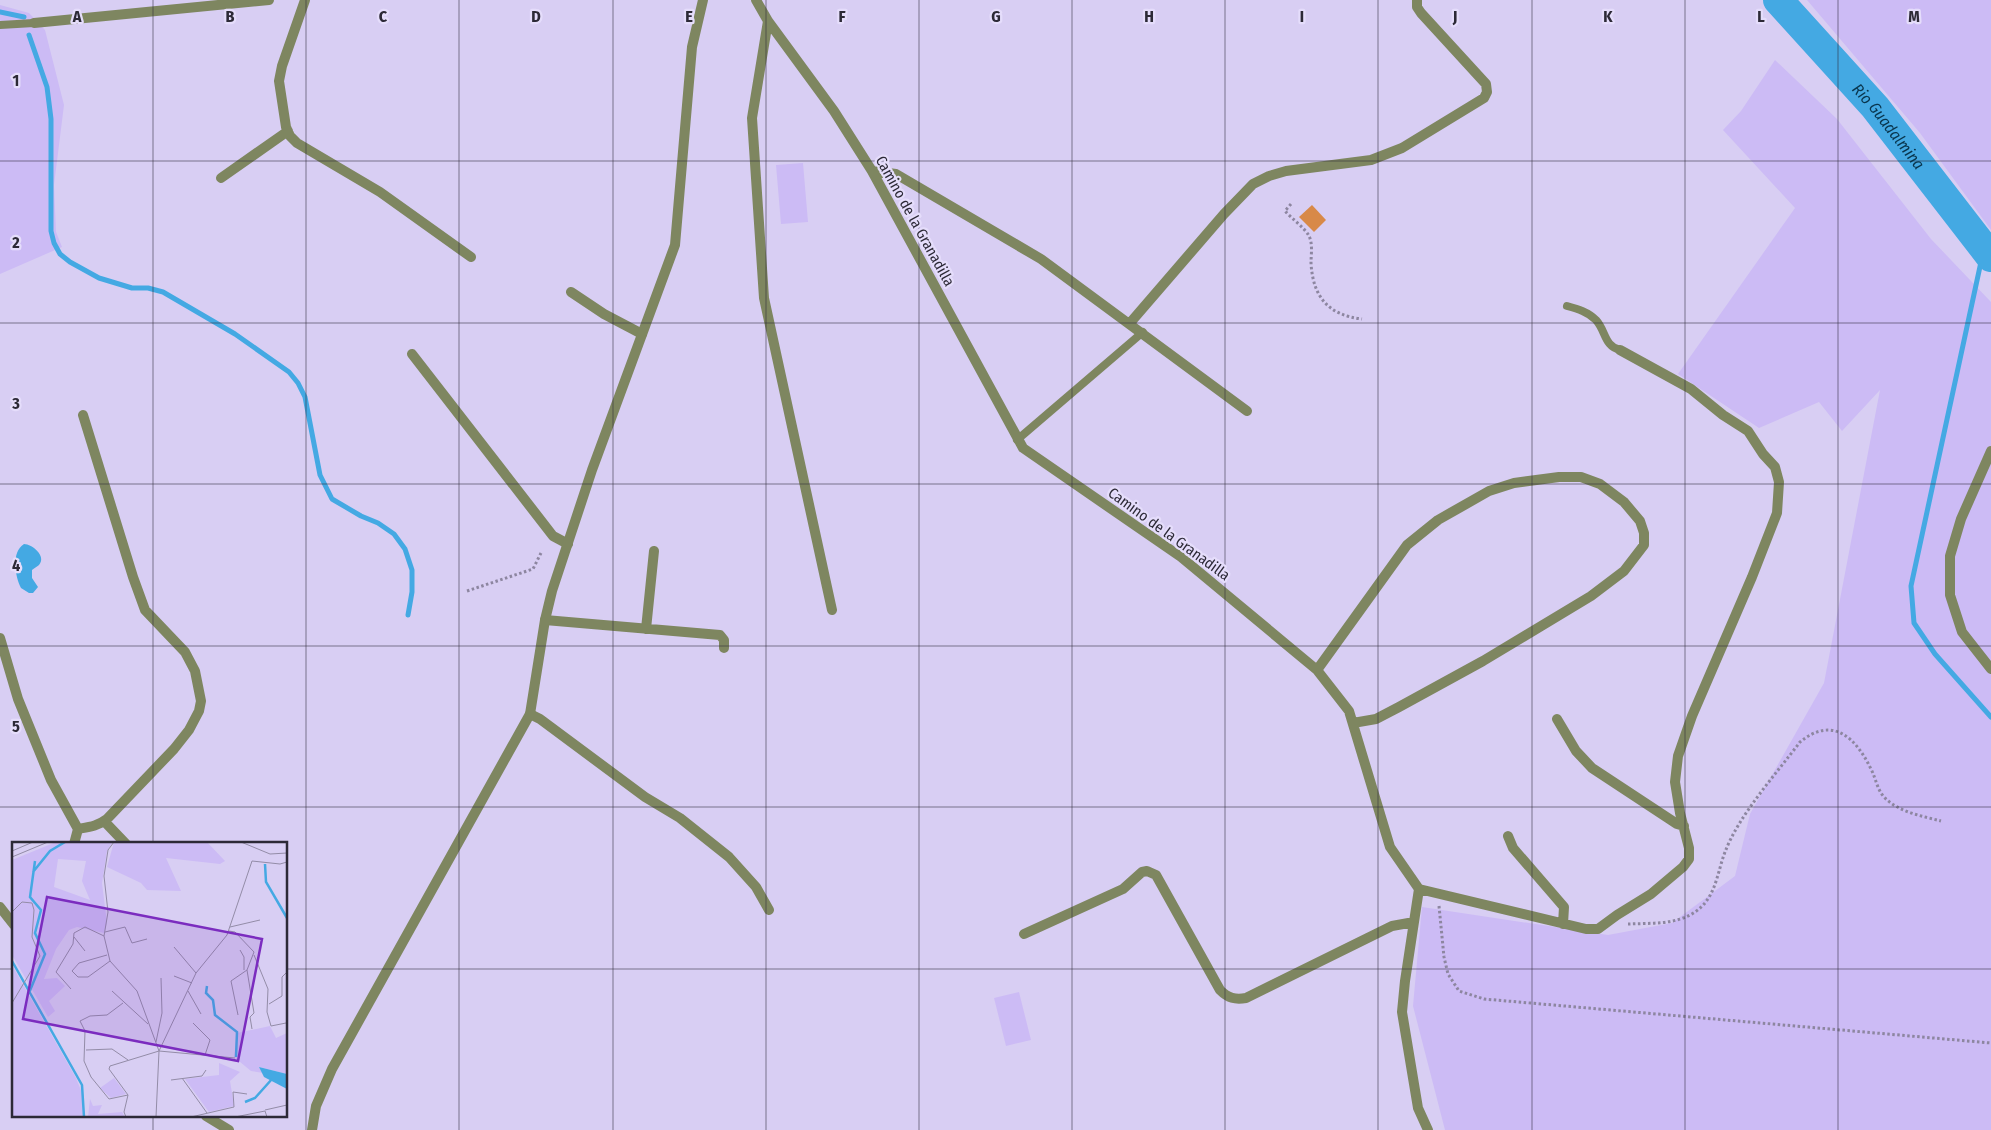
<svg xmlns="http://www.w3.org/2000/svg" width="1991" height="1130" font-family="'Fira Sans Condensed',sans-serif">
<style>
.green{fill:#ccbbf5}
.water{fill:#44a9e3}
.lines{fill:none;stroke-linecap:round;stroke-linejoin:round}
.stream{stroke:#44a9e3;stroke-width:5}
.river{stroke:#44a9e3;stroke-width:30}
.building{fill:#d88948}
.path{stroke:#8d86a0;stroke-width:3;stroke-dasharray:2.5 2.5;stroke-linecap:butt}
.service{stroke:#7e8660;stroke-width:8}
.minor{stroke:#7e8660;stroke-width:10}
.tertiary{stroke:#7e8660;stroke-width:10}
.grid{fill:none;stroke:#2c2936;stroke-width:1;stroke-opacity:0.55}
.labels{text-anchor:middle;stroke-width:4.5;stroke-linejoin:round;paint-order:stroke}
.street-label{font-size:15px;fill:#2c2936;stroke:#e5ddfb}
.water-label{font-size:16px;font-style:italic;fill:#09354d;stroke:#e5ddfb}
.inset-river{fill:none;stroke:#44a9e3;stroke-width:2.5}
.inset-road{fill:none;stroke:#938ca7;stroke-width:1}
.view{fill:#7b2cbf;fill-opacity:0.15;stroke:#7b2cbf;stroke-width:2.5}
.inset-edge{fill:none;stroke:#2c2936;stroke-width:2.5}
.grid-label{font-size:16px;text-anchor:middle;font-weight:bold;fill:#2c2936;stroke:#e5ddfb;stroke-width:4.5;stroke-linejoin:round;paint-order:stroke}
</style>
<rect width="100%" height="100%" fill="#d8cef3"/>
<path class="green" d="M1807,0H1991V230L1920,133Z
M0,5L29,13L45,30L64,105L54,185L56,232L62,247L0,274Z
M1775,60L1837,119L1931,239L1991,302V1130H1445L1413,1006L1422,907L1608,935L1672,923L1735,876L1750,814L1824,683L1880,390L1842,431L1819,402L1759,428L1678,374L1795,208L1723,130L1741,111Z
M803,163L808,222L781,224L776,165Z
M1019,992L1031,1040L1006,1046L994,998Z"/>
<path class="water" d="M24,544C32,544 47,556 39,565C37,567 34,568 32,570V578L38,587L33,593H29L21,588C15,576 11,552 24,544Z"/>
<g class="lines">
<path class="stream" d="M0,12L24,17
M29,35L47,87L51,119V231L54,243L60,254L70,262L99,278L132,288H148L163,292L235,334L289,372L298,383L305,397L320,475L332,499L361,516L378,523L394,534L405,549L412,570V592L408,615
M1984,248L1911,586L1914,623L1935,654L1991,717"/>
<path class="river" id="s1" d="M1778,0L1875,107L1991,257"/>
</g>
<path class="building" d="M1312,205L1326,220L1314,232L1299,217Z"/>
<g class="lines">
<path class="path" d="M1291,204L1285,211C1292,219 1305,228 1309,236C1313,244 1311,255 1311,263C1313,297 1328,315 1362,319
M467,591L533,569L541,553
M1439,906L1444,957L1448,974L1459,991L1484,999L1991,1043
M1628,924C1650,923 1676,925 1695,912C1716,898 1717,873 1725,852C1739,815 1776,774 1800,742C1833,715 1856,738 1871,769C1876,779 1877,789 1884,797C1898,812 1922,816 1941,821"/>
<path class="service" d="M0,25L34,23
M1567,306C1578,309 1588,312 1596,320C1606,331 1604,346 1620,350
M1017,440L1143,332"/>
<path class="minor" d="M305,0L282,66L279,81L286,127L290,136L297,143L380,192L471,257
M756,0L768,21L834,111L872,171L1023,448L1181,557L1317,670L1349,711L1390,847L1419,889L1405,981L1402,1012L1418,1108L1428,1130
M768,21L752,118L764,298L832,610
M34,23L269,0
M872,171L896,174L1041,259L1247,411
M221,178L288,131
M571,292L604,314L642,334
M1130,323L1224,214L1253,184L1269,176L1286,171L1371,160L1402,148L1484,98L1487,92L1486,84L1421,13L1417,7V0
M412,354L553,536L568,544
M1991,451L1961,519L1950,556V595L1962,632L1991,669
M545,620L720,635L724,640V648
M646,629L654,551
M0,638L18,699L51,780L78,829L74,844
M1317,670L1407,545L1438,520L1489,491L1514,483L1559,477H1581L1600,484L1624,502L1640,521L1644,533V545L1624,571L1591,596L1483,661L1399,707L1376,719L1353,723
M530,714L540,719L645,797L680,818L729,857L756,887L769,910
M1557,719L1576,751L1592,768L1677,824L1684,826
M104,821L126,844
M78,829C89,827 98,826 107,819L174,749L189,730L199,711L201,701L195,671L185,652L145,610L133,577L83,415
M1508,836L1513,848L1564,907L1563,924
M1419,889L1586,929H1598L1617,915L1651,894L1683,867L1689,859V848L1680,813L1675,782L1678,756L1692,716L1752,577L1777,513L1779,482L1775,467L1763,454L1748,431L1723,415L1691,389L1620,350
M0,907L14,925
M1024,934L1123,889L1142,872L1147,871L1156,875L1220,990C1228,998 1235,1000 1246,998L1392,926L1414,922
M206,1116L229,1130"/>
<path class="tertiary" d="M312,1130L316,1106L332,1069L530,714L545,620L552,591L592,470L675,245L692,47L703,0"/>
</g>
<path class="grid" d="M153,0V844M306,0V1130M459,0V1130M613,0V1130M766,0V1130M919,0V1130M1072,0V1130M1225,0V1130M1378,0V1130M1532,0V1130M1685,0V1130M1838,0V1130M0,161H1991M0,323H1991M0,484H1991M0,646H1991M0,807H1991M0,969H14M286,969H1991M153,1116V1130"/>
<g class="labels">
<g class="street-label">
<text transform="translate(915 221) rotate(61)" y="5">Camino de la Granadilla</text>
<text transform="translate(1169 534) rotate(36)" y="5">Camino de la Granadilla</text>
</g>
<g class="water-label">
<text dy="6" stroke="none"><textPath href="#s1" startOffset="168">Rio Guadalmina</textPath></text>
</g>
</g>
<g transform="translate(12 842)">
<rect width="275" height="275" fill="#d8cef3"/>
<path d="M44,0H101L95,9L90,41L95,81L92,91L65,85L57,88L44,107L32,137L45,136L53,144L37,159L43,169L36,175L0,113V18ZM46,17L74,19L70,39L78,58L42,45ZM102,0H195L213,19L208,22L154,16L169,49L135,48L129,41L95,25ZM0,123L64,236L70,251L71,275H0ZM258,184L264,196L275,191V232L247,225L251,231L239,229L222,215L225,191ZM207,221L228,230L218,239L222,264L197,270L173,237L207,233ZM102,236L114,252L99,256L88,246ZM78,257L81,264L90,263L86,272L110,270L113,275H76Z" fill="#ccbbf5" fill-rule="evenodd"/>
<path d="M247,225L275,232V247L252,235Z" fill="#44a9e3"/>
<path class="inset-river" d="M253,22L254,40L275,76M21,30L38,9L53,0M0,119L70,243L72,275M195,144L194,151L201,158L203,173L225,190L224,215M17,151L33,112L23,91L29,68L18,55L23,19M233,260L243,256L260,237"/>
<path class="inset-road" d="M102,0L96,8L92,34L96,70L92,94L98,119L125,149L147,209L144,275M229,0L258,12L275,11M0,9L21,0M0,15L36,0M0,70L10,60L20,61L22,68L20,95L28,114L0,161M218,85L248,78M217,89L223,90L242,110L235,128L242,171L238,175L240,187M93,90L113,85L120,101L135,97M62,95L73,109M162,105L184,131M228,108L232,115V128M95,113L67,121L60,129L66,135H76L98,119M242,113L256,147L255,170L259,184L274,181M162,134L180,141M59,147L44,130L61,102L62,91L73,85L92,94M100,149L136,182M176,149L189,172M111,161L95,173L78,174L68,179L73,189L72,219L79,235L97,257L116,253M257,162L270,154V135L275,130M226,173L219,139L235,128M181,181L198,198L193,213M144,200L150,171L149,136M74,208L100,207L116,218M147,209L184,131L215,93L240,19L268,22L275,20M170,236L195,271M159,238L190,234L194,228M253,268L275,263M114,275L112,270L116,253L97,227L98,224L147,209L223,216M179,275L222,265L221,250L235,252M223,275L253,269L255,275"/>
<path class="view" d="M35,55L250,97L226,219L11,177Z"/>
<rect width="275" height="275" class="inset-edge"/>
</g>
<g class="grid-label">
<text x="77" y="22">A</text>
<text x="230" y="22">B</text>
<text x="383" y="22">C</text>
<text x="536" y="22">D</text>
<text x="689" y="22">E</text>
<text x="842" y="22">F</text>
<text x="996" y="22">G</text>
<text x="1149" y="22">H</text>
<text x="1302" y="22">I</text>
<text x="1455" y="22">J</text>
<text x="1608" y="22">K</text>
<text x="1761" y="22">L</text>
<text x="1914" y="22">M</text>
<text x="16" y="86">1</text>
<text x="16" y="248">2</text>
<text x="16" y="409">3</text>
<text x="16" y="571">4</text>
<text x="16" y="732">5</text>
</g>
</svg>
